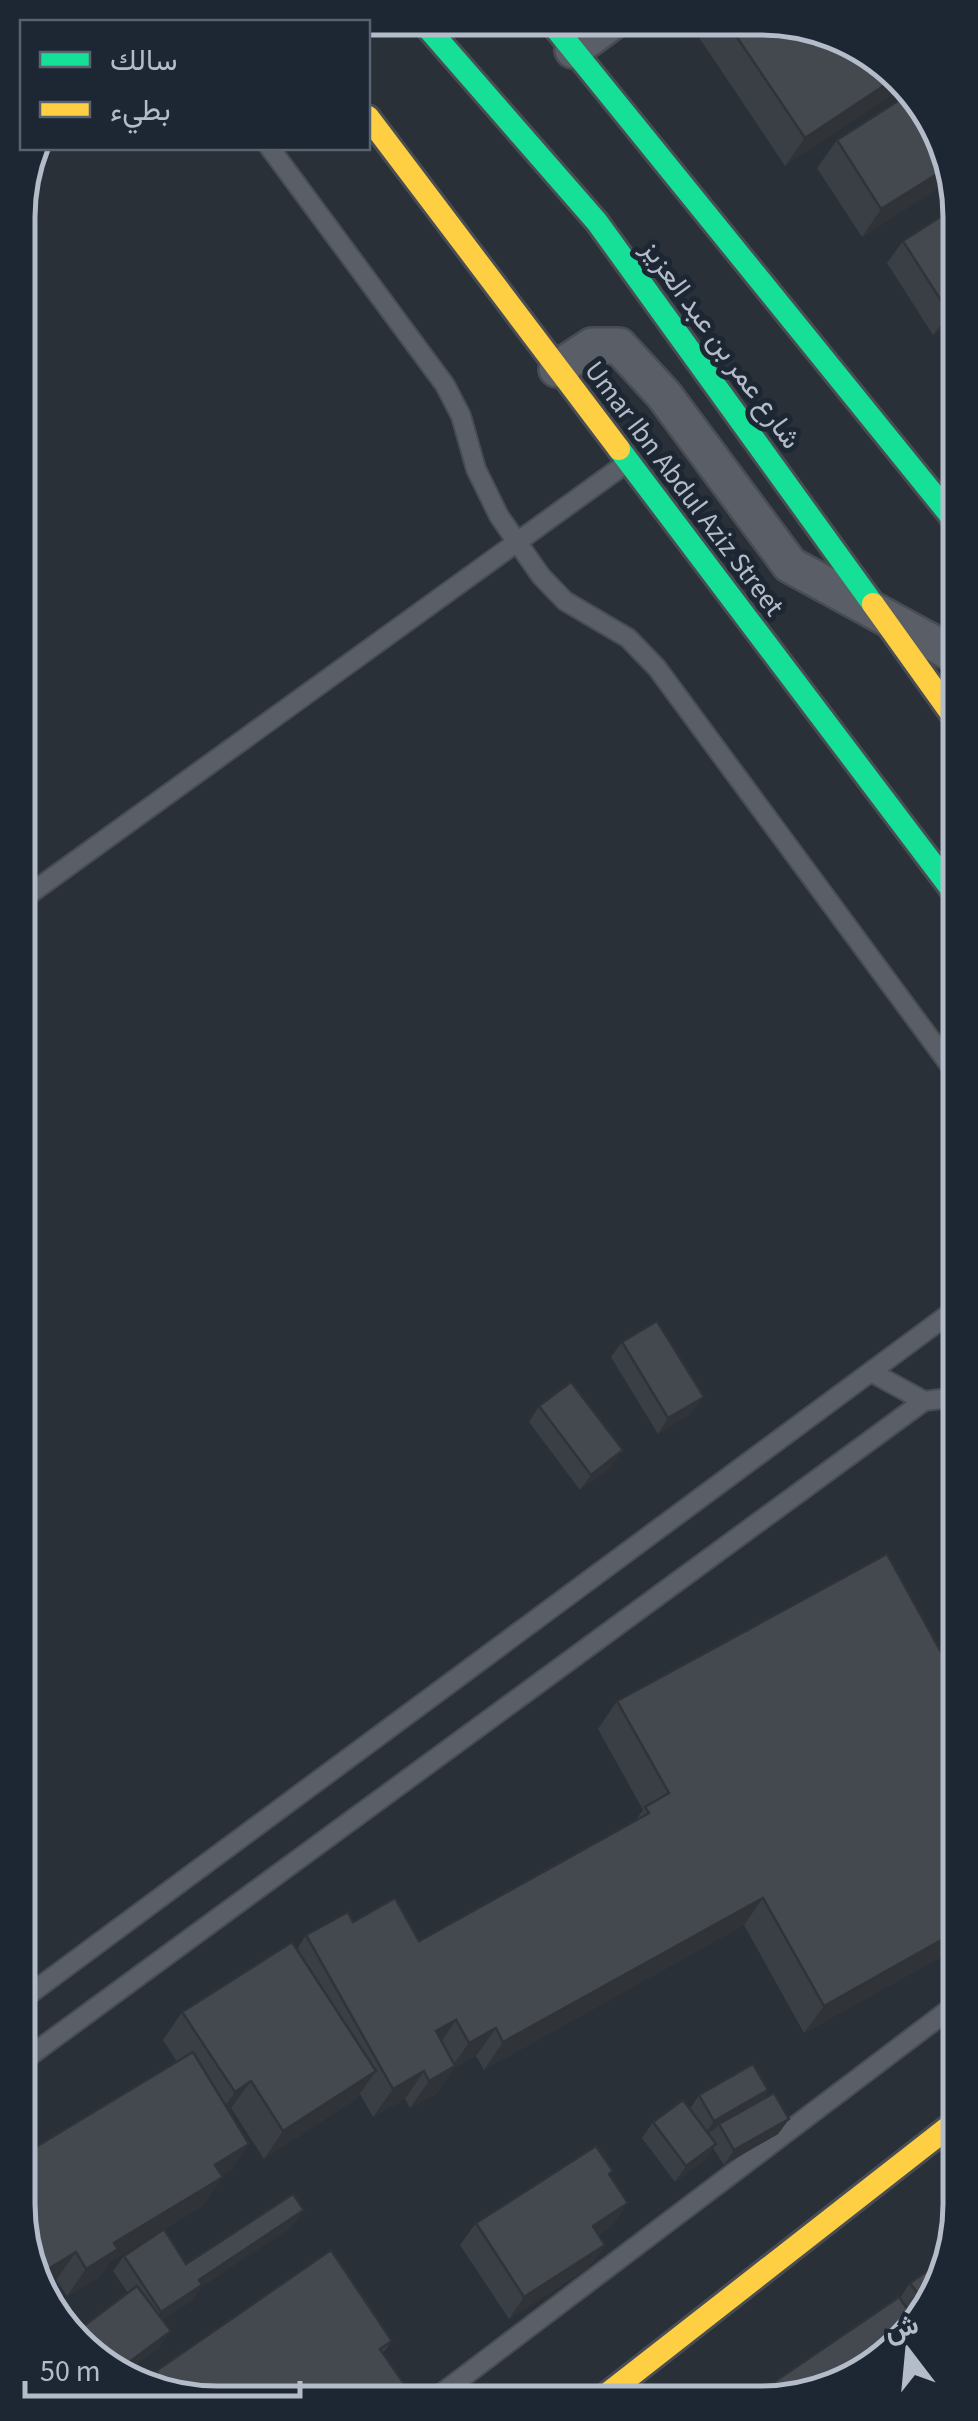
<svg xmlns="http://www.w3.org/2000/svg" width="978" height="2421" font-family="'Source Sans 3',Vazirmatn,sans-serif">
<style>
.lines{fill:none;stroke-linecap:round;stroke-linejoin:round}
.lane-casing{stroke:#484c53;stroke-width:22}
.street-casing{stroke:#484c53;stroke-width:40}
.fast-casing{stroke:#484c53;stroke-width:28}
.slow-casing{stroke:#484c53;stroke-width:28}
.lane{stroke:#5a5e66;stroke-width:18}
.street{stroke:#5a5e66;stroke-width:35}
.fast{stroke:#16e098;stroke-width:22}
.slow{stroke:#ffcf43;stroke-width:22}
.wall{fill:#3a3f45}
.shaded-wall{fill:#303338}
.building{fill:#444950;stroke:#303338;stroke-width:2.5}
.labels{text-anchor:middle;stroke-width:10;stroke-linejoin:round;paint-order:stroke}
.street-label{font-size:28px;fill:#b4bcc9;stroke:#1d2633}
.rim{fill:none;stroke:#b4bcc9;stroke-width:5}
</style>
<rect width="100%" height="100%" fill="#2a3038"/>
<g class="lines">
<defs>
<path id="lane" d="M270,148L445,385L461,416L476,469L499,516L541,576L565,601L628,638L657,668L957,1075
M20,901L628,462
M871,1372L924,1401
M23,1999L957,1308
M24,2060L924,1401L958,1397
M434,2399L959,2002"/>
<path id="street" d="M573,50L614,20
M557,369L592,346H619L664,395L790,565L955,655"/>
<path id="fast" d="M293,18L296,22
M420,19L597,222L873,604
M549,20L955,521
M619,449L956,895"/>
<path id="slow" d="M368,117L619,449
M873,604L956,720
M602,2398L960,2118"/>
</defs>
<use href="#lane" class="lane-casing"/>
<use href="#street" class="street-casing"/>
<use href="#fast" class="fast-casing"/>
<use href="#slow" class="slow-casing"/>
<use href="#lane" class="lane"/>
<use href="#street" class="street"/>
<use href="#fast" class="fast"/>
<use href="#slow" class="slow"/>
</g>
<path class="wall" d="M688,21H801L902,75L785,166Z
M837,140L954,166V178L862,237L817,168Z
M903,241L954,322L933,335L887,263Z
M622,1342L693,1413L658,1434L611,1357Z
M539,1406L612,1466L580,1490L529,1422Z
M958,1683L959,1947L804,2033L744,1925L484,2070L476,2056L454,2068L436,2094L410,2108L405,2099L373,2117L360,2094L356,2099L264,2159L231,2108L228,2111L249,2144L230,2172L222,2176L204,2205L164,2229L186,2264L293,2226L201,2287L192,2301L162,2320L160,2347L131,2368L134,2372L131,2377L85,2354L128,2293L113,2271L124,2256L162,2230L110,2262L99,2277L67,2296L56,2280L44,2287L24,2255L177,2062L163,2040L182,2012L297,1949L306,1935L353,1922L419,1941L635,1821L643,1810L598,1729L617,1701Z
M768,2090L762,2100L789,2119L778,2134L724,2165L713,2148L705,2160L675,2182L642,2138L653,2122L690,2109L699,2095Z
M613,2171L610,2175L613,2225L598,2235L605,2245L589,2267L509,2319L460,2245L476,2223Z
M944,2259L919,2326L900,2298L910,2283Z
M392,2341L383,2353L407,2388L399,2399L178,2400L147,2384L156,2371Z"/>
<path class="shaded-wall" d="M900,75L907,85L785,166L805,138Z
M953,164L954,178L862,237L881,209Z
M954,309V322L933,335L949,313Z
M704,1397L693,1413L658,1434L668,1418Z
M623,1450L612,1466L580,1490L591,1475Z
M763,1898L744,1925L484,2070L503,2042Z
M959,1930V1947L804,2033L824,2006Z
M456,2020L437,2048L436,2031Z
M496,2028L476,2056L454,2068L436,2094L410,2108L429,2081L451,2068L469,2043Z
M376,2071L356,2099L264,2159L283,2131Z
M424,2071L405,2099L373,2117L393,2089Z
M251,2081L231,2108L215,2120L235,2092Z
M768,2090L757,2106L719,2124L715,2129L703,2136L714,2121Z
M789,2119L778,2134L724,2165L734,2150Z
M249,2144L230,2172L195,2193L215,2165Z
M716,2144L705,2160L675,2182L686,2166Z
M223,2177L204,2205L110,2262L99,2277L67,2296L86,2269L114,2243Z
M628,2203L613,2225L577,2248L593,2226Z
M304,2210L293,2226L201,2287L192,2301L150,2328L161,2312L199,2280Z
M605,2245L589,2267L509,2319L524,2297Z
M76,2252L56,2280L44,2287L37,2276Z
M171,2331L160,2347L124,2373L128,2363Z
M407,2388L399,2399H391Z"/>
<path class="building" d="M726,21H801L900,75L805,138Z
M912,92L953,164L881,209L837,140Z
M954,208V309L949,313L903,241Z
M657,1321L704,1397L668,1418L622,1342Z
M571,1382L623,1450L591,1475L539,1406Z
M887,1554L958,1683L959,1930L824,2006L763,1898L503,2042L496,2028L469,2043L456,2020L436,2031L455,2066L429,2081L424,2071L393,2089L306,1935L348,1912L353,1922L395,1898L419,1941L649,1813L645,1807L669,1793L617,1701Z
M292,1942L376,2071L283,2131L251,2081L235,2092L182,2012Z
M193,2052L249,2144L215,2165L223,2177L114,2243L118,2249L86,2269L76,2252L37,2276L24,2255V2154Z
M753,2064L768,2090L714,2121L699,2095Z
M774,2093L789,2119L734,2150L719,2124Z
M683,2100L716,2144L686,2166L653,2122Z
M596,2146L613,2171L609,2174L628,2203L593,2226L605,2245L524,2297L476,2223Z
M293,2194L304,2210L199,2280L202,2285L161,2312L124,2256L164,2229L186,2264Z
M331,2250L392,2341L380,2349L407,2388L391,2399L178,2400L155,2388L164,2382L156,2371Z
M944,2259L927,2306L910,2283Z
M137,2286L171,2331L128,2363L134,2372L130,2376L85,2354L73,2334Z
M899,2297L919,2326L812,2397H752Z"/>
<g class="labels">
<g class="street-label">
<text transform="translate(722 344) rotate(54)" y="10">شارع عمر بن عبد العزيز</text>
<text transform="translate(685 488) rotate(53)" y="10">Umar Ibn Abdul Aziz Street</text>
</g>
</g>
<path d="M0 0H978V2421H0ZM217 35H761A182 182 0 0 1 943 217V2204A182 182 0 0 1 761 2386H217A182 182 0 0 1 35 2204V217A182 182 0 0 1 217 35Z" fill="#1d2633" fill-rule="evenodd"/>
<path class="rim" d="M217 35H761A182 182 0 0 1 943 217V2204A182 182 0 0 1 761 2386H217A182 182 0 0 1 35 2204V217A182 182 0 0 1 217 35Z"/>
<rect x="20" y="20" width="350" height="130" fill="#1d2633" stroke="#59626f" stroke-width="2.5"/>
<rect x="40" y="52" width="50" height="15" fill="#16e098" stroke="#59626f" stroke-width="2.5"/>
<text x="110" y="70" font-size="30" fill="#b4bcc9">سالك</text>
<rect x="40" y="102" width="50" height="15" fill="#ffcf43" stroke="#59626f" stroke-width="2.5"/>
<text x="110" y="120" font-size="30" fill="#b4bcc9">بطيء</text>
<g transform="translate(908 2351) rotate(344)" stroke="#1d2633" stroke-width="8" paint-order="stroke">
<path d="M0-8L18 38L0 25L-18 38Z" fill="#b4bcc9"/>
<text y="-15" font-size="28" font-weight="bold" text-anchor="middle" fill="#b4bcc9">ش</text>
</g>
<path d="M25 2381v15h275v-15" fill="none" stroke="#b4bcc9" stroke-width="5"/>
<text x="40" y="2381" font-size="30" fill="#b4bcc9" stroke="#1d2633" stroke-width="8" paint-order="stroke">50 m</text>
</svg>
